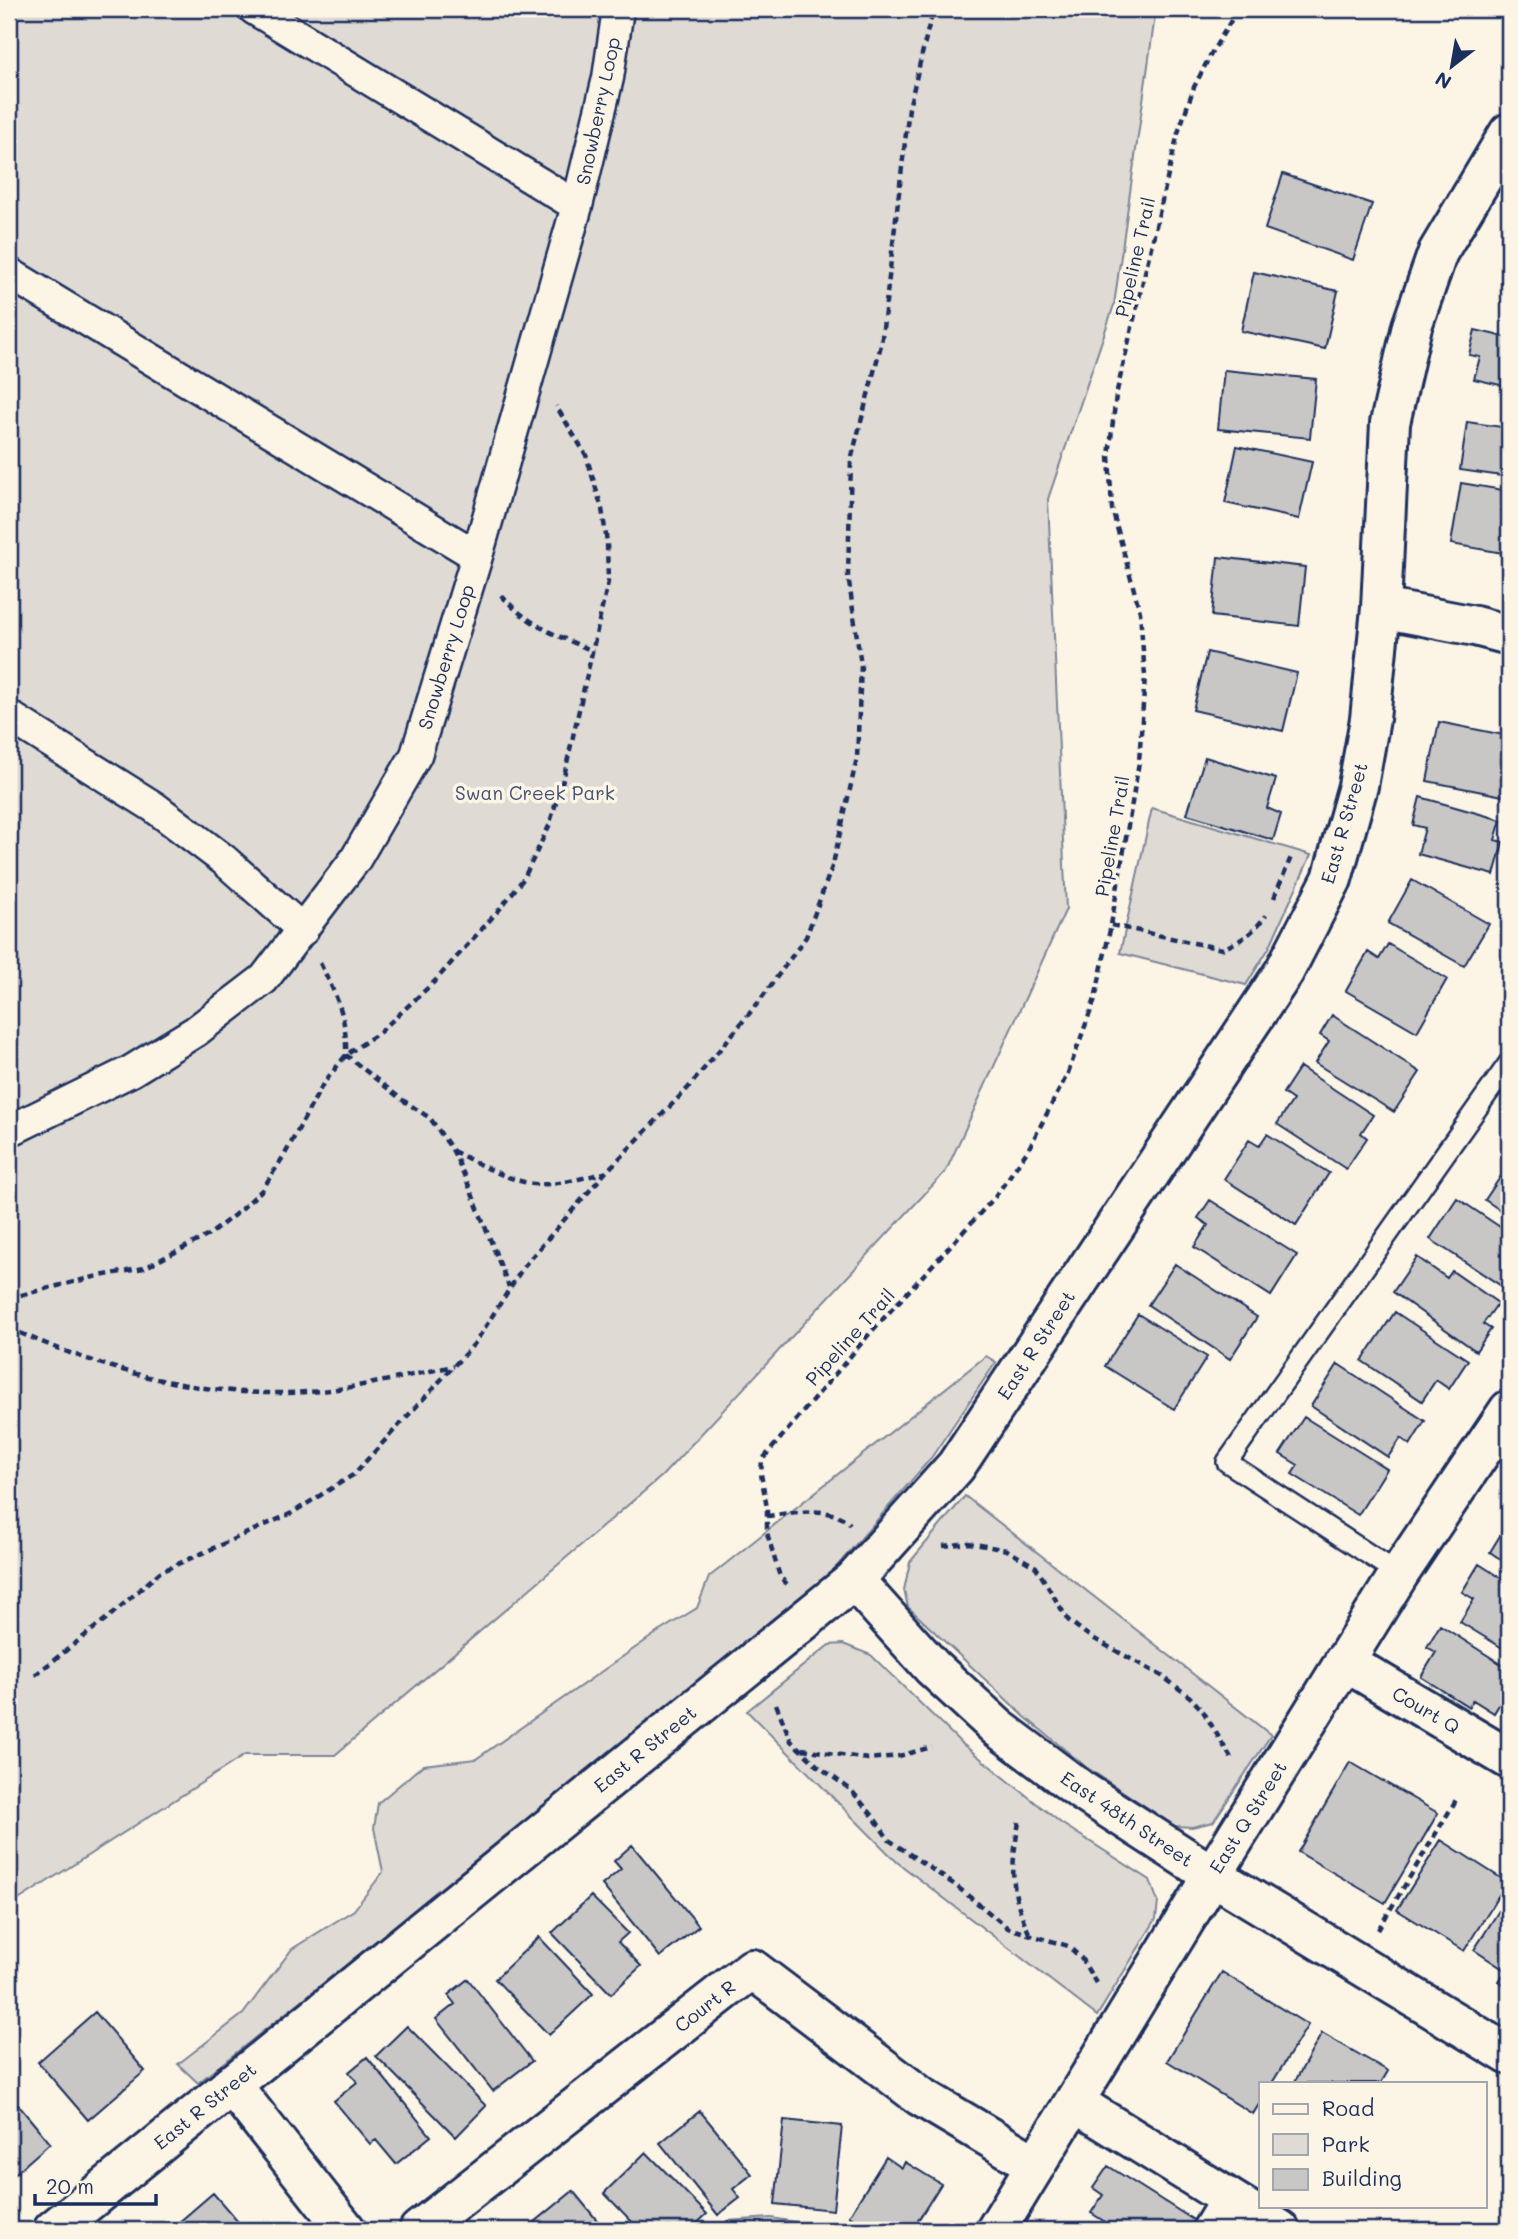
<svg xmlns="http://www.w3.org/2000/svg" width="1518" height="2239" font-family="Mali,sans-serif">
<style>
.green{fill:#dfdbd4;stroke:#7d8599;stroke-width:2}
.building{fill:#c8c7c6;stroke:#1b2f5e;stroke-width:2}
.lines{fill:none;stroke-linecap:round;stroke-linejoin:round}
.service-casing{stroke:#1b2f5e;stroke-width:24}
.pedestrian-casing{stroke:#1b2f5e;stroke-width:35}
.minor-casing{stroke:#1b2f5e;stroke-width:44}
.path{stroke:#1b2f5e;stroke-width:4.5;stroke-dasharray:7 5;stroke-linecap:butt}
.service{stroke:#fcf5e5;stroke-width:19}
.pedestrian{stroke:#fcf5e5;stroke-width:30}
.minor{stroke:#fcf5e5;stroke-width:38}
.labels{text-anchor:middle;stroke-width:7;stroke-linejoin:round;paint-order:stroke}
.street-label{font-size:19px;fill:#1b2f5e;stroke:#fcf5e5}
.park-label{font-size:19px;fill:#425176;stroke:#fcf5e5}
</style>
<rect width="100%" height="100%" fill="#fcf5e5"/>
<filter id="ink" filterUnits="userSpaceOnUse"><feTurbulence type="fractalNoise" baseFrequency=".0143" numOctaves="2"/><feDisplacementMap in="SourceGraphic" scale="14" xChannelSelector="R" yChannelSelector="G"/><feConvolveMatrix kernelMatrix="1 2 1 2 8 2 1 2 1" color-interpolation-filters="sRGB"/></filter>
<g filter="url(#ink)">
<path class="green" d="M9,9H1156L1114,305L1048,499L1066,909L946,1171L662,1476L335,1755H245L9,1906Z
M1152,808L1311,855L1269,948L1246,985L1120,953Z
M986,1356L996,1362L931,1458L831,1573L761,1635L198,2083L178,2064L243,2014L292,1949L354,1910L383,1872L374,1828L378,1803L423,1765L476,1759L658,1632L697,1608L709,1577Z
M965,1496L1271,1735L1213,1822L1192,1827L1175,1826L1086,1767L1025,1717L908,1607L904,1590L910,1562Z
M843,1644L871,1655L960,1742L1061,1823L1150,1880L1158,1902L1156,1919L1097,2016L897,1862L747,1711L829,1645Z
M771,2218L801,2223L813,2230H716L727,2221Z"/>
<path class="building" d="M1283,174L1372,204L1353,260L1265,229Z
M1254,272L1338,291L1325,349L1241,331Z
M1475,330L1509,338V387L1474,379L1480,357L1469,355Z
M1224,370L1316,379L1310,438L1218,429Z
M1467,422L1509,428V477L1460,470Z
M1237,446L1312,462L1299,519L1225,503Z
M1461,483L1509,491V554L1451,544Z
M1218,557L1305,567L1299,626L1212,616Z
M1207,652L1297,673L1283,731L1193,710Z
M1439,722L1509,736V766L1503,796L1427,781Z
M1205,757L1276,779L1267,808L1281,814L1273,840L1187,814Z
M1420,797L1501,820L1495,840L1503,842L1494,875L1418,854L1425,828L1413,825Z
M1412,880L1489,924L1464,966L1388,923Z
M1388,944L1447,979L1417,1032L1346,991L1368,952L1379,959Z
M1332,1015L1420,1072L1394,1112L1315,1063L1329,1041L1320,1035Z
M1300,1067L1373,1115L1361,1133L1367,1138L1346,1169L1277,1124L1293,1100L1283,1093Z
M1267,1134L1329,1173L1296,1225L1224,1179L1249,1140L1259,1146Z
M1509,1164V1216L1485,1200Z
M1457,1198L1509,1233V1284L1506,1289L1430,1239Z
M1210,1200L1297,1255L1271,1296L1194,1247L1208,1225L1198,1218Z
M1417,1257L1447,1278L1452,1271L1498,1303L1483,1324L1491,1329L1476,1351L1393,1292Z
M1175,1264L1257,1317L1230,1359L1148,1305Z
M1395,1312L1468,1360L1449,1389L1436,1380L1422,1401L1362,1361Z
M1138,1314L1207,1357L1174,1409L1105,1366Z
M1338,1364L1425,1421L1410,1445L1401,1438L1388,1457L1311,1406Z
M1304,1417L1387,1469L1358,1515L1292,1474L1298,1465L1280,1454Z
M1509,1521V1565L1490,1552Z
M1479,1564L1509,1583V1652L1460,1622L1474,1599L1462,1592Z
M1440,1625L1509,1669V1688L1494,1713L1473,1700L1469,1707L1421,1677L1436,1652L1427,1647Z
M1350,1762L1438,1813L1385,1903L1298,1852Z
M1441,1840L1507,1882L1464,1951L1397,1910Z
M632,1845L699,1926L660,1957L602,1885L621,1869L614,1861Z
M1509,1895V1988L1499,1981L1506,1971L1474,1950Z
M591,1896L628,1933L618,1942L641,1966L611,1994L552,1933Z
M539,1937L593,1994L549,2035L495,1979Z
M1222,1972L1308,2025L1272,2083H1261V2101L1253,2114L1167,2061Z
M468,1979L532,2061L493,2091L436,2019L455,2004L448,1995Z
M95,2012L145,2071L88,2120L38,2062Z
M407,2026L486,2106L456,2137L376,2056Z
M1322,2033L1388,2071L1381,2083H1294Z
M367,2057L431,2136L396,2164L376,2140L370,2144L334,2101L357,2082L349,2072Z
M9,2094L50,2143L9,2179Z
M700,2111L752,2174L733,2189L740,2198L718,2215L660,2143Z
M784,2120L842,2126L833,2210L775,2204Z
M646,2152L707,2214L690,2230H671L668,2227L664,2230H640L604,2193Z
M886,2157L902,2168L905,2162L941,2184L912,2230H871L849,2216Z
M1108,2166L1195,2221L1189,2230H1118L1091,2213L1103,2195L1093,2188Z
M573,2191L605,2230H541L535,2222Z
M213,2193L245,2230H170Z"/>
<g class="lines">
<defs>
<path id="service" d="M1399,1574L1227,1462L1509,1063"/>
<path id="pedestrian" d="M254,9L577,206
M9,273L477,556
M9,716L154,807L224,860L303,930
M9,1131L131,1071L196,1031L264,979L355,860L416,755L477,556L577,206L608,78L618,9"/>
<path id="minor" d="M1381,608L1475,626L1509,635
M854,1580L932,1667L998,1728L1082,1791L1212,1875L1509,2055
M1344,1661L1509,1759
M231,2084L346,2230
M1074,2102L1280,2230
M53,2230L854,1580L956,1466L1284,972L1332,879L1358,786L1370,719L1381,608L1390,423L1412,326L1438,252L1509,133
M419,2230L752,1969L920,2096L1036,2165
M996,2230L1237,1835L1399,1574L1509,1410
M1212,2230L1230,2200"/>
</defs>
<use href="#service" class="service-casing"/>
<use href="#pedestrian" class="pedestrian-casing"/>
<use href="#minor" class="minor-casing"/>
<path class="path" d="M501,595C529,626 556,635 593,651
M1274,898L1291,857
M1111,925L1222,949C1243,940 1253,933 1266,915
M320,963C337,997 347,1016 346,1055L401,1099L430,1118L453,1151L469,1186L509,1287
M453,1151C477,1163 502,1177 528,1183C552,1188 580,1178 604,1173
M9,1298L94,1277L144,1268L209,1235L238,1212L262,1190L285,1154L323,1084L346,1055L380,1032L434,982L499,910L524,878L549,826L564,776L608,582L607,542L602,509L586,455L556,406
M9,1328C103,1370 203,1399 307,1392C357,1389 405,1376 454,1366
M767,1516C793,1513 829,1504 850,1524
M943,1546L969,1543L1007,1550L1036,1567L1068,1620L1089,1636L1162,1676L1190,1697L1203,1711L1233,1761
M787,1584L780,1577L767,1533V1508L761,1474L762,1460L871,1332L995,1197L1028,1150L1068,1073L1095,999L1111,925L1139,762L1145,676L1140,612L1112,509L1109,456L1116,395L1178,133L1194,87L1211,54L1238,9
M35,1675L111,1615L160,1572L292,1513L353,1475L475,1343L524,1266L605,1173L688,1088L758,1003L806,937L833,864L857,758L861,665L848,575L851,460L881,345L909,108L930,21L936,9
M776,1704L791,1741L818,1766L851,1790L873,1816L889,1840L955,1885L1008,1928L1068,1946L1081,1958L1096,1983
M802,1749L868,1759L899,1756L932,1747
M1019,1822C1011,1869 1009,1888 1029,1933
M1378,1930L1456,1800
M739,2230C757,2225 776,2224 793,2230"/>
<use href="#service" class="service"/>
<use href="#pedestrian" class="pedestrian"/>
<use href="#minor" class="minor"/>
</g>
</g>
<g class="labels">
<g class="street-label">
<text transform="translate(598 111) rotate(-78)" y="7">Snowberry Loop</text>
<text transform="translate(1135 257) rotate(-77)" y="7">Pipeline Trail</text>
<text transform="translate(446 657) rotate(-73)" y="7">Snowberry Loop</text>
<text transform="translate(1344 823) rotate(-74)" y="7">East R Street</text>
<text transform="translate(1112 836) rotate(-80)" y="7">Pipeline Trail</text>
<text transform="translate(850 1337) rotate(-48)" y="7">Pipeline Trail</text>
<text transform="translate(1036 1345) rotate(-57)" y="7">East R Street</text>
<text transform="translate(1426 1710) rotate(30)" y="7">Court Q</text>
<text transform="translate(645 1749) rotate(-39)" y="7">East R Street</text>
<text transform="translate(1248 1817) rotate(-58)" y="7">East Q Street</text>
<text transform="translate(1127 1819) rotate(34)" y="7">East 48th Street</text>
<text transform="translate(705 2006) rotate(-38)" y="7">Court R</text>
<text transform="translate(205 2106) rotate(-39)" y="7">East R Street</text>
</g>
<g class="park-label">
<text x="535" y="800">Swan Creek Park</text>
</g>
</g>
<rect width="1518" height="2239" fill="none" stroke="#fcf5e5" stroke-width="35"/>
<rect x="18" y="18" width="1483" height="2204" fill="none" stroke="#1b2f5e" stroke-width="2.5" filter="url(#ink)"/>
<rect x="1259" y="2082" width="228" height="126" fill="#fcf5e5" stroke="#a2a6af" stroke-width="2"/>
<rect x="1273" y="2104" width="35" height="10" fill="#fcf5e5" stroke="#a2a6af" stroke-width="2"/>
<text x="1322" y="2116" font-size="21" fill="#1b2f5e">Road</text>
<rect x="1273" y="2134" width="35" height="21" fill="#dfdbd4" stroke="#a2a6af" stroke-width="2"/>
<text x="1322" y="2152" font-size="21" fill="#1b2f5e">Park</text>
<rect x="1273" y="2169" width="35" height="21" fill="#c8c7c6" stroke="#a2a6af" stroke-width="2"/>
<text x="1322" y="2186" font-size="21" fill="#1b2f5e">Building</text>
<g transform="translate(1452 66) rotate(211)" stroke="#fcf5e5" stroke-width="5" paint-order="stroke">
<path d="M0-5L12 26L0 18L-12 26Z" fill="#1b2f5e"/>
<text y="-10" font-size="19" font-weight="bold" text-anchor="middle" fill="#1b2f5e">N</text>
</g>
<path d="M35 2194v10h121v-10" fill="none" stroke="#1b2f5e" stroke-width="3.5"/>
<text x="46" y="2194" font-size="21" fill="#1b2f5e" stroke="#fcf5e5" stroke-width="5" paint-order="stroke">20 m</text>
</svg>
